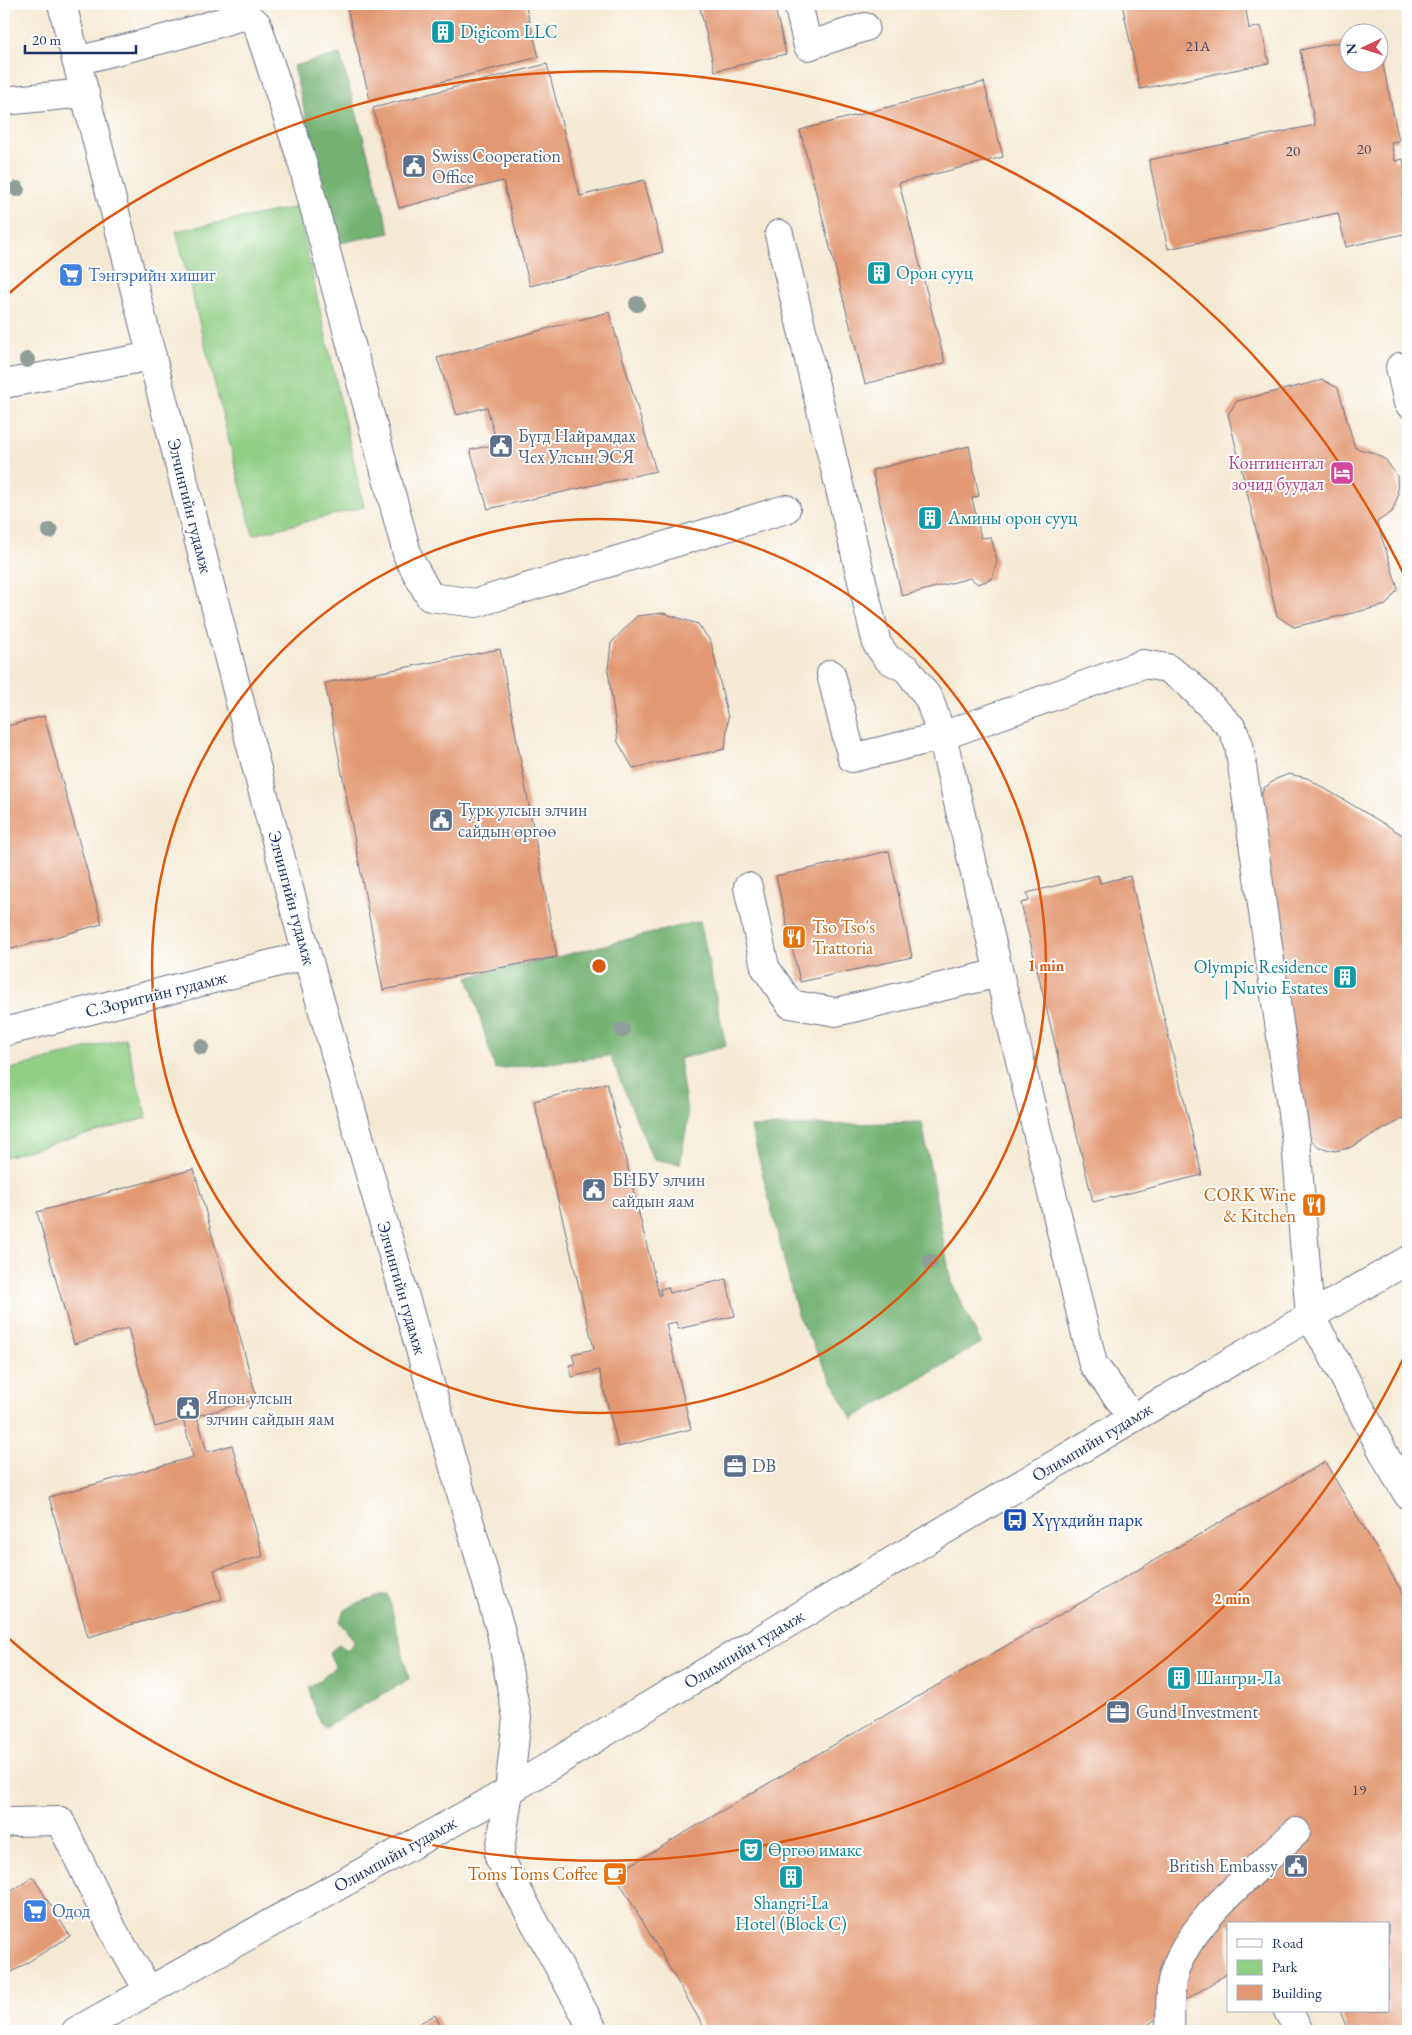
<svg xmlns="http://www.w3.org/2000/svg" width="1412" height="2035" font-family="'EB Garamond',serif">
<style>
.green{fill:#91cf85;stroke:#567f72}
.forest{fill:#74b272;stroke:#487068}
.building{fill:#e29872}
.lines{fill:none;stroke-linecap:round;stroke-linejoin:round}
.minor-casing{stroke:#677087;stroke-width:30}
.major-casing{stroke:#677087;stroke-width:30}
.minor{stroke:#fff;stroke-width:28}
.major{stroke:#fff;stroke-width:28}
.tree{fill:#909d99}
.ring{fill:none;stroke:#de5710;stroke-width:2.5}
.labels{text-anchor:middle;stroke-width:4;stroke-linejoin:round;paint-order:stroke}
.number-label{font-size:15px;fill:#4d4963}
.culture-label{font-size:18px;fill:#0d838f;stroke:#fff;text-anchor:start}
.service-label{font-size:18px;fill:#4e5e75;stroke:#fff;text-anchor:start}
.shop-label{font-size:18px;fill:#366cbe;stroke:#fff;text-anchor:start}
.hotel-label{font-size:18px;fill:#b23c85;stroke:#fff;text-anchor:end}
.street-label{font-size:18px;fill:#1b2f5e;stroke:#fff}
.food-label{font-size:18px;fill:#c56008;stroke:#fff;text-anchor:end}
.transit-label{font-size:18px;fill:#164399;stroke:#fff;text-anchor:start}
.centre{fill:#de5710;stroke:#fff;stroke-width:2.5}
.ring-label{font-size:15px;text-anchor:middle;font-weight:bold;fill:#de5710;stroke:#fff;stroke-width:4;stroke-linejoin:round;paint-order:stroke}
</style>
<rect width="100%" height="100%" fill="#fff"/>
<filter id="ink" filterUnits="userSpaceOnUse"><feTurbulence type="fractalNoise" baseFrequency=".02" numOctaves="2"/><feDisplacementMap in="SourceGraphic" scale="10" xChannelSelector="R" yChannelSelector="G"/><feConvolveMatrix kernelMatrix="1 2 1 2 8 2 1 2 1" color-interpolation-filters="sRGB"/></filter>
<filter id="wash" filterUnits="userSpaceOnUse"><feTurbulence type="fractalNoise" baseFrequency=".0096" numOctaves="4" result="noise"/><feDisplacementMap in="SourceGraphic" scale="20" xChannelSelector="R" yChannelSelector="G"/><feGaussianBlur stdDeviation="1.12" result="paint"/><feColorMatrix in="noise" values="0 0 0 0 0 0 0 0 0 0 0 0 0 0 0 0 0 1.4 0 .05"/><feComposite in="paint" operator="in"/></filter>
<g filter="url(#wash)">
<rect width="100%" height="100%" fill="#f4e9d3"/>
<path class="green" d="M297,207L364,507L253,535L176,231Z
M125,1038L147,1118L4,1157V1071Z"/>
<path class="forest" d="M340,54L390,233L339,243L293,66Z
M700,921L726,1046L679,1059L688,1118L680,1164L653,1159L610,1056L495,1069L468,977L557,957Z
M922,1122L951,1282L981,1343L852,1419L798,1316L751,1127Z
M388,1594L409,1679L324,1728L314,1708L309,1688L324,1677L335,1666L329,1653L339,1644L347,1651L355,1641L340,1623L343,1611L356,1604Z"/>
<g id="blocks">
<path class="building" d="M346,4H429L431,8L449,4H525L539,57L370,100Z
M699,4H774L786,54L715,71Z
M1122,4H1257V8L1246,10L1249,29L1261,26L1269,63L1140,89Z
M1350,40V62H1380V50L1399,141L1391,142L1395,161L1403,159L1408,184V193L1403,194L1408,220V233L1346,247L1338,213L1168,249L1149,160L1315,125L1300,50Z
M547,64L580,196L644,180L663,252L530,286L503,181L399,208L373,108Z
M984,82L1003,157L899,183L945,363L865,384L800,130Z
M609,312L656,471L488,509L470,450L497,444L487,407L457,415L437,358Z
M1323,380L1338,388L1355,448L1374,453L1386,460L1397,476L1398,496L1392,512L1377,522L1398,589L1386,605L1294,627L1277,616L1228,414L1237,401Z
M969,446L979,496L972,498L981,538L991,537L997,561L992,579L978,584L970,578L902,596L872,470Z
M663,613L698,624L711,642L728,718L725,749L633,768L618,742L608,670L611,643L637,616Z
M500,649L557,957L383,990L325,683Z
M44,716L102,924L8,950L4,936V727Z
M1289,774L1307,778L1408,838V1116L1349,1148L1335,1151L1319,1147L1307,1136L1257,807L1264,788L1276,779Z
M889,851L912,957L800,982L776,876Z
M1098,875L1100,883L1130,876L1202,1175L1093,1202L1021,903L1029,901L1027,893Z
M607,1083L659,1295H661L660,1289L668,1287L670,1293L726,1279L735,1316L678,1329L676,1322L666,1324L691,1429L618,1447L599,1370L572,1377L569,1365L575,1364L572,1354L594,1349L534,1101Z
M194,1169L257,1399L197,1416L207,1452L232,1445L263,1556L214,1570L222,1599L88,1637L49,1497L193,1457L183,1419L155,1427L128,1328L74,1344L37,1212Z
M1325,1462L1408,1602V2031H1348L1340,2011H1388V1924H1307L1306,1922L1304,1924H1228V1973L1138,2031H706L615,1874L818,1754Z
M33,1877L70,1936L4,1977V1896Z
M435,2015L443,2031H405Z"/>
</g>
</g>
<g filter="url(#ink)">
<use href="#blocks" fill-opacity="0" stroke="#677087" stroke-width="1"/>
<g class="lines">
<defs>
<path id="minor" d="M62,4L260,781L307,955L501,1632L517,1718L509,1791L499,1857L594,2031
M798,4L808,46L865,27
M76,61L171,37L245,15L257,24L301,158L408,557L430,597L476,603L786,509
M4,101L85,93
M779,234L877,644L888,659L907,669L929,699L942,736L852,758L831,674
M1400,367L1408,403
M4,384L152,356
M748,887L765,967L790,1004L836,1012L999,973
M4,1032L307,955
M1133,1418L1093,1364L942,736L1143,664L1167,668L1188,683L1232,728L1239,745L1296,1141L1310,1317L1331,1352L1391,1467L1408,1495
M4,1824L9,1822L60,1821L114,1932L149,1991
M1288,2011L1299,2031
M1170,2031C1171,2015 1169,1997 1172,1981C1183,1926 1256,1870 1296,1832"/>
<path id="major" d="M76,2031L509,1791L630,1717L1133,1418L1408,1260"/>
</defs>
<use href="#minor" class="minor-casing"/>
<use href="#major" class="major-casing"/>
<use href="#minor" class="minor"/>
<use href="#major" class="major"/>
</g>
<g class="tree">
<circle cx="17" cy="189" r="8"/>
<circle cx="637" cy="304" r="8"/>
<circle cx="27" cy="360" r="8"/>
<circle cx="50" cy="531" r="8"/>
<circle cx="622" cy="1030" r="8"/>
<circle cx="201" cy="1047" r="8"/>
<circle cx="930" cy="1262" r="8"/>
</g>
</g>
<g class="ring">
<circle cx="599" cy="966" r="447"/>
<path d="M1407 1351A895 895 0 0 1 6 1636M6 296A895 895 0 0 1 1407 581"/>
</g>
<defs>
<symbol id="building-square" viewBox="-11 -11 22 22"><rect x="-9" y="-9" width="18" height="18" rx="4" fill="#0f9aa8" stroke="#fff"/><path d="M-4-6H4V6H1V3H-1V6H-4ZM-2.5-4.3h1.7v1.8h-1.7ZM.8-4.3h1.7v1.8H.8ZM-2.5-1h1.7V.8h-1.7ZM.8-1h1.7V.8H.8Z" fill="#fff"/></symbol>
<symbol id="civic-square" viewBox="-11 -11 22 22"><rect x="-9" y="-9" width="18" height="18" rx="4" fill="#5c6f8a" stroke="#fff"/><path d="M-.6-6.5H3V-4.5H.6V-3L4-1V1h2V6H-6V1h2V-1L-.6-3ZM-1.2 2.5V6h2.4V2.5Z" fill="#fff"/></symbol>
<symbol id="supermarket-square" viewBox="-11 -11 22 22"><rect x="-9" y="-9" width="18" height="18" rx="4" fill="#3f7fe0" stroke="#fff"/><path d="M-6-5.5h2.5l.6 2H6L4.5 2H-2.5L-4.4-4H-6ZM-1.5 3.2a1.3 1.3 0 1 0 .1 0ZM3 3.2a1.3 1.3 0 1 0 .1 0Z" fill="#fff"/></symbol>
<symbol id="hotel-square" viewBox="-11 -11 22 22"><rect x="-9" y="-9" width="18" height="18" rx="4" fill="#d1479c" stroke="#fff"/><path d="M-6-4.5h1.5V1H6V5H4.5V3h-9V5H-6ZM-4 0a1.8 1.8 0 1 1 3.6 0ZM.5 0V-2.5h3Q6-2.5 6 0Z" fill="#fff"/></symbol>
<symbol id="restaurant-square" viewBox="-11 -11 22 22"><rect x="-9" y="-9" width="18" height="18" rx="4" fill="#e8710a" stroke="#fff"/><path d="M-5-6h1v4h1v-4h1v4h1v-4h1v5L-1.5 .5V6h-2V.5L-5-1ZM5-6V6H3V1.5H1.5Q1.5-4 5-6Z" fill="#fff"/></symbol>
<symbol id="office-square" viewBox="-11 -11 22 22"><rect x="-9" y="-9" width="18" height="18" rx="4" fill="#5c6f8a" stroke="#fff"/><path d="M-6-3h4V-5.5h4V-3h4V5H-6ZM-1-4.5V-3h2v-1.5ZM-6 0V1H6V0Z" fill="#fff"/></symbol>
<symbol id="bus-square" viewBox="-11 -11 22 22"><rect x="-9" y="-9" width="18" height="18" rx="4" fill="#1a4fb4" stroke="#fff"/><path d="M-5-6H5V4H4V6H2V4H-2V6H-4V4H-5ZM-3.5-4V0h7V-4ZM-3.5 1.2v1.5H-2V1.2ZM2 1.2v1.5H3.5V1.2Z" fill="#fff"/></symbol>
<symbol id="theatre-square" viewBox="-11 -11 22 22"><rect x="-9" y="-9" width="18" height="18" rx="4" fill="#0f9aa8" stroke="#fff"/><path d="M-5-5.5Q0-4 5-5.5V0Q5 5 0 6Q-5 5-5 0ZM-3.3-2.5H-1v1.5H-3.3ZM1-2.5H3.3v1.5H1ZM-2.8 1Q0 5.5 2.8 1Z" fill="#fff"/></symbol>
<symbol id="cafe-square" viewBox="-11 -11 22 22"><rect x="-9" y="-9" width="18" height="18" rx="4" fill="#e8710a" stroke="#fff"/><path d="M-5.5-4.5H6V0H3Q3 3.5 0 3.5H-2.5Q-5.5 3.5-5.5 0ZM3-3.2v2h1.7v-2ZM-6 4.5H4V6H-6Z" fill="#fff"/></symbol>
</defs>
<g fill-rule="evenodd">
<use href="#building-square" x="429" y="18" width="28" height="28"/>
<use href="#civic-square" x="400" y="152" width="28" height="28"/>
<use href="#building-square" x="865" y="259" width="28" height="28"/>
<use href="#supermarket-square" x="57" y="261" width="28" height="28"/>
<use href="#civic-square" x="487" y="432" width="28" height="28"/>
<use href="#hotel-square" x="1328" y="459" width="28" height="28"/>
<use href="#building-square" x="916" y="504" width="28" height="28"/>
<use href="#civic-square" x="427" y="806" width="28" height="28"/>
<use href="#restaurant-square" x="780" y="923" width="28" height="28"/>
<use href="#building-square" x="1331" y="963" width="28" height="28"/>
<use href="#civic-square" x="580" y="1176" width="28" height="28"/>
<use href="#restaurant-square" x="1300" y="1191" width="28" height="28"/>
<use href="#civic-square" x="174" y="1394" width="28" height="28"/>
<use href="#office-square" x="721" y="1452" width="28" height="28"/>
<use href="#bus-square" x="1001" y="1506" width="28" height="28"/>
<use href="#building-square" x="1165" y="1664" width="28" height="28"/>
<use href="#office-square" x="1104" y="1698" width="28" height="28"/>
<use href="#theatre-square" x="737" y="1836" width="28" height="28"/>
<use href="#civic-square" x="1282" y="1852" width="28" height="28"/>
<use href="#cafe-square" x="601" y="1860" width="28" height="28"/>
<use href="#building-square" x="777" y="1863" width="28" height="28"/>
<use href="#supermarket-square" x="21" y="1897" width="28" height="28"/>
</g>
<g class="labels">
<g class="number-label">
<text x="1198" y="51">21A</text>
<text x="1364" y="154">20</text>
<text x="1293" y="156">20</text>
<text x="1359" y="1795">19</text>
</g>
<g class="culture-label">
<text x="460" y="38">Digicom LLC</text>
<text x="896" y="279">Орон сууц</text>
<text x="948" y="524">Амины орон сууц</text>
<text x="1328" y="973" text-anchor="end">Olympic Residence<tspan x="1328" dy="21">| Nuvio Estates</tspan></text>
<text x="1196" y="1684">Шангри-Лa</text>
<text x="768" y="1856">Өргөө имакс</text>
<text x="791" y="1909" text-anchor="middle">Shangri-La<tspan x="791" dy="21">Hotel (Block C)</tspan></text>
</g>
<g class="service-label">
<text x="432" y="162">Swiss Cooperation<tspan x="432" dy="21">Office</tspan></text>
<text x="518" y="442">Бүгд Найрамдах<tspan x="518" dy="21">Чех Улсын ЭСЯ</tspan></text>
<text x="458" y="816">Турк улсын элчин<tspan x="458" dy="21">сайдын өргөө</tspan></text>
<text x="612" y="1186">БНБУ элчин<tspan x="612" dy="21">сайдын яам</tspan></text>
<text x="206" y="1404">Япон улсын<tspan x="206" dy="21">элчин сайдын яам</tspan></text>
<text x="752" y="1472">DB</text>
<text x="1136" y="1718">Gund Investment</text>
<text x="1278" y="1872" text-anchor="end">British Embassy</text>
</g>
<g class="shop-label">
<text x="88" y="281">Тэнгэрийн хишиг</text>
<text x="52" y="1917">Одод</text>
</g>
<g class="hotel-label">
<text x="1324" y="469">Континентал<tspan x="1324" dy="21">зочид буудал</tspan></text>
</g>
<g class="street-label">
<text transform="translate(190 506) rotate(76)" y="6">Элчингийн гудамж</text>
<text transform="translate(292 898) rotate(75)" y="6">Элчингийн гудамж</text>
<text transform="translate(156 994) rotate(-14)" y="6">С.Зоригийн гудамж</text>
<text transform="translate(402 1288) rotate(74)" y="6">Элчингийн гудамж</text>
<text transform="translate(1092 1442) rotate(-31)" y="6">Олимпийн гудамж</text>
<text transform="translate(744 1649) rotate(-31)" y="6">Олимпийн гудамж</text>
<text transform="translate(395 1854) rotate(-29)" y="6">Олимпийн гудамж</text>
</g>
<g class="food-label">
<text x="812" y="933" text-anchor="start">Tso Tso's<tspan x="812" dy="21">Trattoria</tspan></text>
<text x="1296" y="1201">CORK Wine<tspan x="1296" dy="21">&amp; Kitchen</tspan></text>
<text x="598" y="1880">Toms Toms Coffee</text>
</g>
<g class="transit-label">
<text x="1032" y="1526">Хүүхдийн парк</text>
</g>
</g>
<circle cx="599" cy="966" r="8" class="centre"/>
<g class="ring-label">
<text x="1046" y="971">1 min</text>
<text x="1232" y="1604">2 min</text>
</g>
<rect width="1412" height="2035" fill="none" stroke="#fff" stroke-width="20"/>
<rect x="1227" y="1922" width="162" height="90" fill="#ffffff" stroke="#a4acbf"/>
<rect x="1237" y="1939" width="25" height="8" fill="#ffffff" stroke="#a4acbf"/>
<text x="1272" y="1948" font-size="15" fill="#1b2f5e">Road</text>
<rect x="1237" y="1960" width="25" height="15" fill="#91cf85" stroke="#a4acbf"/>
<text x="1272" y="1972" font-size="15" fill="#1b2f5e">Park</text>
<rect x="1237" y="1985" width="25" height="15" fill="#e29872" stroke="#a4acbf"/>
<text x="1272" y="1998" font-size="15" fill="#1b2f5e">Building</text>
<g transform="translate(1364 48) rotate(266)"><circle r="24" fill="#ffffff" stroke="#a4acbf"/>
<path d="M0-4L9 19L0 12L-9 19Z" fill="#d1495b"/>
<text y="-8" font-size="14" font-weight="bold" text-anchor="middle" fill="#1b2f5e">N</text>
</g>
<path d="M25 45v8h111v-8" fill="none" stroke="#1b2f5e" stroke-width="2.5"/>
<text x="32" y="45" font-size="15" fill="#1b2f5e" stroke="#ffffff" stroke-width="4" paint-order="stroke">20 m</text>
</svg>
